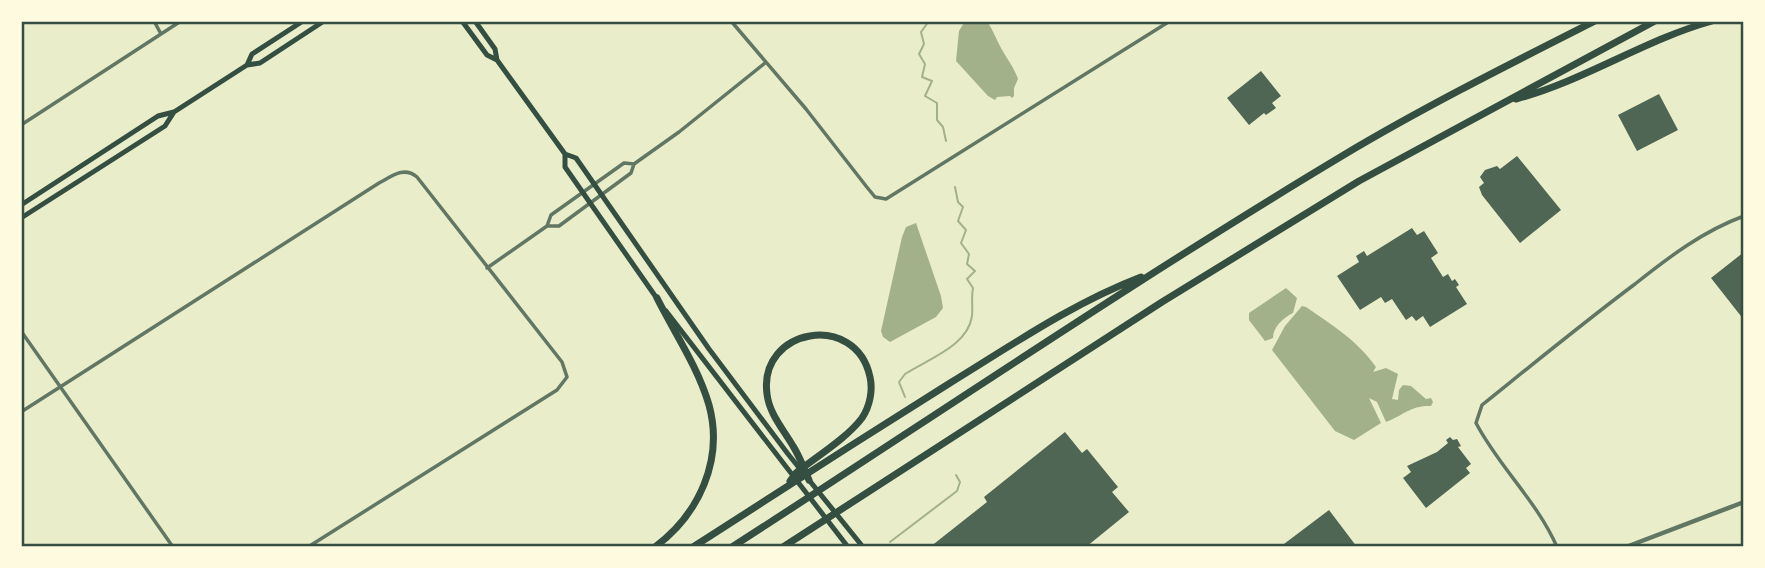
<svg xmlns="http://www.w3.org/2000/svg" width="1765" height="568" font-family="'Roboto Serif',serif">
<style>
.water{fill:#a3b18a}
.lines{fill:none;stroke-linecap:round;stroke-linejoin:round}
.stream{stroke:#a3b18a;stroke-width:2}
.building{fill:#4f6655}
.minor{stroke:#617663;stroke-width:3.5}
.tertiary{stroke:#617663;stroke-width:4.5}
.secondary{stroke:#344e41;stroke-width:5}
.motorway{stroke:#344e41;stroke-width:7}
.neatline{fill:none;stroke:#344e41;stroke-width:2.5}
</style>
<rect width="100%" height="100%" fill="#e9edc9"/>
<path class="water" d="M965,21H987C993,30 996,39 1001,48C1007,59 1014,67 1018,79L1014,88V96L1012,98L1010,96L997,97L995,100L988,96L956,61L959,31Z
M916,223L941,296L943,308L936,317L890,342L883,337L881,331L902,237L906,227Z
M1286,288L1297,298L1293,313C1283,318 1273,327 1273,338L1265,341L1249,320V313Z
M1302,306L1306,307C1332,325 1358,341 1376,367L1373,372L1386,368L1398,374L1392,399L1398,400L1399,390L1403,385L1411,386L1426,399L1431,398L1433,402L1431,406C1411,405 1404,415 1386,422L1377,402L1369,398L1381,423L1354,440L1335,431L1272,350L1285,326Z"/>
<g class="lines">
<path class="stream" d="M929,21L921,32L924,44L919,54L925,64L922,77L932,81L925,96L937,103V120L943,127L946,141
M905,397L899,382L905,374C928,359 968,346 972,316C973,307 971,298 973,288L967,279L975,271L967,264L969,254L961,243L966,230L958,221L963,207L958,202L955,187
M890,542L957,491L960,482L956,475"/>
</g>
<path class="building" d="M1261,71L1281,96L1272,103L1276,108L1266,115L1264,113L1249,125L1227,98Z
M1659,94L1678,130L1637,151L1618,115Z
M1517,156L1561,210L1520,243L1482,195L1479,187L1484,183L1480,177L1485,170L1497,166L1500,169Z
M1412,228L1417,235L1424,231L1438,253L1431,258L1443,277L1448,274L1452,281L1455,279L1459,285L1456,287L1467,304L1430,327L1423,316L1416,321L1412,316L1406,320L1392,299L1385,303L1381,297L1360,310L1337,276L1359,262L1356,256L1364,251L1367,256Z
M1744,252V320L1711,278Z
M1065,432L1082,453L1087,449L1118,487L1112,492L1129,512L1086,547H930L987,502L984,497Z
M1450,437L1453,440L1457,439L1461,446L1458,447L1471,464L1466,468L1470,473L1426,508L1403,478L1411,472L1407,466L1437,452L1448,443L1446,440Z
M1329,510L1357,547H1280Z"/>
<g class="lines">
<path class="minor" d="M154,21L161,34
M731,21L806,109L866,186L875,197L886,199L1170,21
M21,125L181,21
M547,226H559L631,173L634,164
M487,268L547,226L551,215L624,163L634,164L679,132L765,63
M21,331L173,547
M21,412L379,183C392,176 404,166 417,177L562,362L567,377L557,390L308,547
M1557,547C1537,501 1499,467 1476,423L1482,405C1533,364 1583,323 1635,284C1669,257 1703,231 1744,216"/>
<path class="tertiary" d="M1626,547L1744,502"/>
<path class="secondary" d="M462,21L487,55L497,60L565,154V167L658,300
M475,21L495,49L497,60
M247,65L252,54L303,21
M565,154L576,158L709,349L788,454L863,547
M21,205L158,116L174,112L247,65L260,63L324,21
M21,218L165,126L174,112
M666,311L848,547"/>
<path class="motorway" d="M1516,99C1584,81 1644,40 1712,21
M790,481L796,473C816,457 847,438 862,418C870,406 873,390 870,377C856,311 758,328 767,394C769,413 783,429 793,446C800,457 804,469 809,480
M655,547C699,514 724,460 709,405C698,367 674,332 657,298
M693,547C778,492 864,437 950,383C1012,345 1073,303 1141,277
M732,547C935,416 1135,280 1342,156C1424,107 1510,64 1595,21
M783,547L1162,302L1359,181L1655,21"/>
</g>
<rect width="1765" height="568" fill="none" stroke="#fefae0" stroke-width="46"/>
<rect x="23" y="23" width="1719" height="522" class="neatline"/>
</svg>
